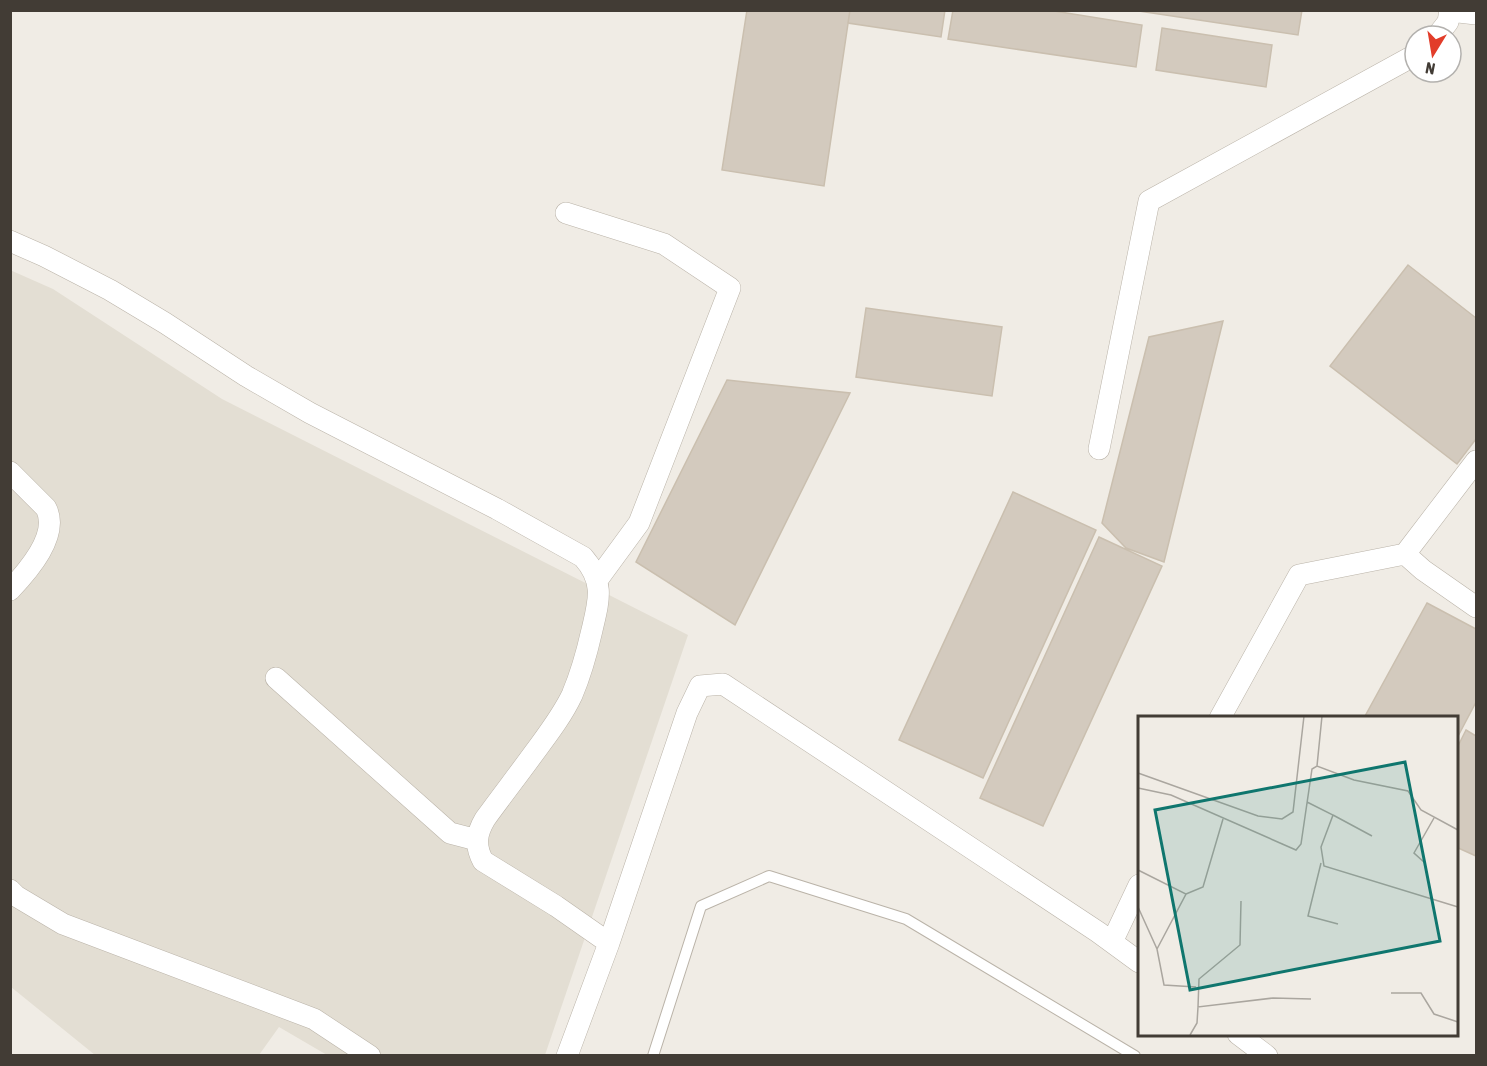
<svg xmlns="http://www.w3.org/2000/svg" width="1487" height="1066" font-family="'Asap Condensed',sans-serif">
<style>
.residential{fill:#e3ded3}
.building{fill:#d3cabe;stroke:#cabfaf;stroke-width:1.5}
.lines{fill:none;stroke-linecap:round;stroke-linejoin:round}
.lane-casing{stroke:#bab3a8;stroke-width:12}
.street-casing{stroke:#bab3a8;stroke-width:22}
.lane{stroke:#fff;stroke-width:10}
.street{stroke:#fff;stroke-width:21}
.inset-road{fill:none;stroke:#aaa69f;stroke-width:1.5}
.view{fill:#0f766e;fill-opacity:0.15;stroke:#0f766e;stroke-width:3}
.inset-edge{fill:none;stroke:#423c35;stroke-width:3}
</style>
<rect width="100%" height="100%" fill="#f0ece5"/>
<path class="residential" d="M10,270L53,289L222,399L688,635L545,1055H327L279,1027L259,1055H95L11,987Z"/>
<path class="building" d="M747,10H850L824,186L722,170Z
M850,10H945L941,37L848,23Z
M953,10H1048L1142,25L1136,67L948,39Z
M1132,10H1302L1298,35Z
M1162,28L1272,45L1266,87L1156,70Z
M1408,265L1476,318V439L1457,464L1330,366Z
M866,308L1002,327L992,396L856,377Z
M1223,321L1164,562L1126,548L1102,523L1149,337Z
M727,380L850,393L735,625L636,562Z
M1013,492L1096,530L983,778L899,740Z
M1099,537L1162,566L1043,826L980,798Z
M1427,603L1476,629V702L1456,740V718H1364Z
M1466,730L1476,736V856L1456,847V750Z"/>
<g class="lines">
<defs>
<path id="lane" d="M653,1056L701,906L769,876L906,919L1135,1056"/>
<path id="street" d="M1450,11L1476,14
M1437,36L1448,22L1450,10
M566,213L664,244L730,288L639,523L598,579
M10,241L44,256L110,290L165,323L246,376L310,413L497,509L583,557C605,582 599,600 592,630C587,652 581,674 572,695C562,716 548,734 534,753C518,775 501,797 485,819C476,834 475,846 483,861L556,906L609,943
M1099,449L1149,201L1415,55
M1476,461L1405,554L1423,570L1476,607
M10,472L46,508C60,535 28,571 10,590
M276,678L450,833L477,840
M1220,718L1299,575L1405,554
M10,890L16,896L63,924L314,1019L370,1056
M1112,942L1139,885
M1238,1034L1267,1056
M567,1056L609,943L687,713L700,686L723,684L1098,932L1139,962"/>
</defs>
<use href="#lane" class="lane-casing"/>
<use href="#street" class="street-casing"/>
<use href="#lane" class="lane"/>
<use href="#street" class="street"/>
</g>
<g transform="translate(1138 716)">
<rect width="320" height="320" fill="#f0ece5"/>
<path class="inset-road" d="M179,50L184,0M0,57L120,100L144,103L155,96L166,0M0,72L33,79L158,134L163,128L174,53L179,50L216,64L270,75L283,94L320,114M169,86L195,99L183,131L186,150L320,191M195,99L234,120M183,147L170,200L200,208M287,147L276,137L296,102M0,154L48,178L19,233M48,178L65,171L85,103M103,185L102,229L61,263L60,291L135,282L173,283M0,191L19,233L26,269L58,271M253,277H283L296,298L320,306M52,319L59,307L60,291"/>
<path class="view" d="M267,46L302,225L52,274L17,94Z"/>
<rect width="320" height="320" class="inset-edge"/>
</g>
<rect width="1487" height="1066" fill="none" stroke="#423c35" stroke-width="24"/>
<g transform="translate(1433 54) rotate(191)"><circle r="28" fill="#ffffff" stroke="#b3b1ae" stroke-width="1.5"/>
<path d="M0-4.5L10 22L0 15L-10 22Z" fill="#e23d2a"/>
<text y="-9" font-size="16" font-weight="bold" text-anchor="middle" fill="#423c35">N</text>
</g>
</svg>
